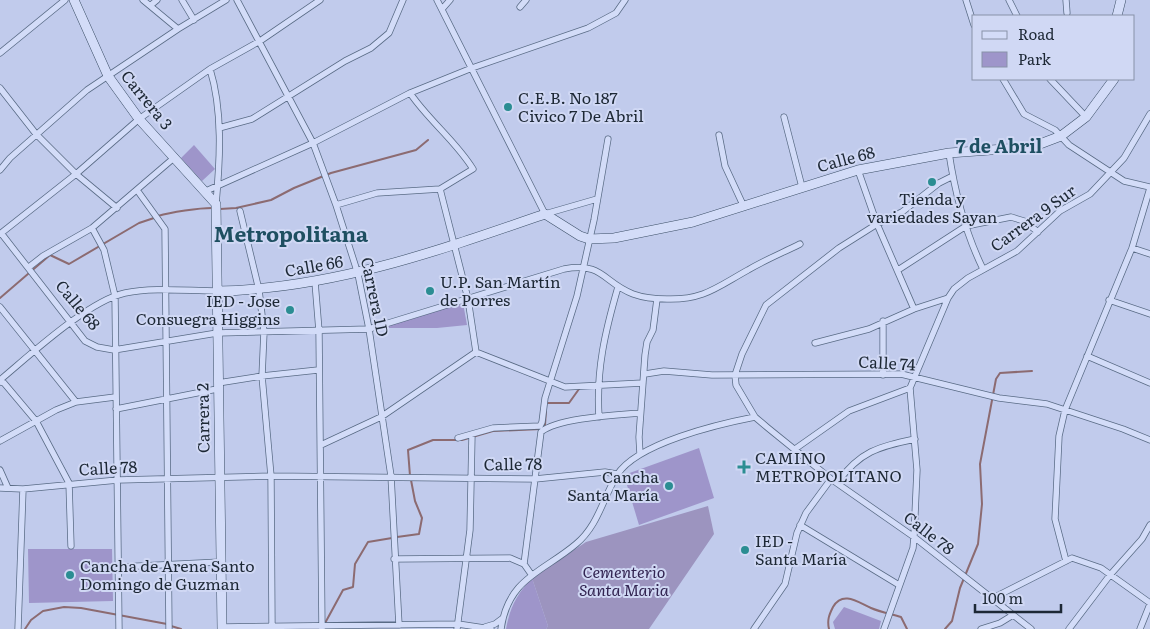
<svg xmlns="http://www.w3.org/2000/svg" width="1150" height="629" font-family="Literata,serif">
<style>
.green{fill:#9e95ca}
.cemetery{fill:#9c94bf}
.lines{fill:none;stroke-linecap:round;stroke-linejoin:round}
.stream{stroke:#8c6b71;stroke-width:2}
.street-casing{stroke:#596b85;stroke-width:7}
.secondary-casing{stroke:#3c4f67;stroke-width:10}
.street{stroke:#d3dcf8;stroke-width:5.5}
.secondary{stroke:#d3dcf8;stroke-width:9}
.poi-dot{fill:#2b8d92;stroke:#d0d8f4;stroke-width:2}
.labels{text-anchor:middle;stroke-width:4;stroke-linejoin:round;paint-order:stroke}
.poi-label{font-size:16px;fill:#1d2835;stroke:#d0d8f4;text-anchor:start}
.street-label{font-size:16px;fill:#1d2835;stroke:#d0d8f4}
.park-label{font-size:16px;font-style:italic;fill:#322451;stroke:#d0d8f4}
.neighbourhood-label{font-size:18px;font-weight:bold;fill:#1e4f61;stroke:#d0d8f4}
.district-label{font-size:21px;font-weight:bold;fill:#1e4f61;stroke:#d0d8f4}
</style>
<rect width="100%" height="100%" fill="#c1cbec"/>
<path class="green" d="M194,145L215,169L202,181L181,158Z
M463,303L467,325L437,328H378Z
M699,448L714,498L639,525L624,475Z
M28,549H112L113,601L29,603Z
M532,578L548,626L546,629H506C510,607 517,594 532,578Z
M844,607L881,621L879,629H835L833,622Z"/>
<path class="cemetery" d="M708,506L714,534L649,629H546L548,626L532,578L586,542Z"/>
<g class="lines">
<path class="stream" d="M220,209L236,208L271,200L294,188L331,173L416,150L428,140
M158,216C171,212 199,208 212,208
M0,298L50,255L69,264L139,223L154,218
M547,403H569L579,389
M410,476L408,450L433,440H462L493,431L541,429L545,425L546,410
M397,537L419,534L422,518L415,501L411,480
M324,625L343,590L353,587L355,564L368,542L392,538
M171,626L181,629
M25,629L31,620L43,611L64,607L81,608L167,624
M829,629C827,620 829,615 833,607C843,590 859,603 871,608C880,612 891,614 901,617L907,629
M945,629L952,621L960,588L978,544L982,504L980,464L996,379L1000,373L1032,371"/>
<defs>
<path id="street" d="M143,0L178,29
M182,0L194,20
M237,0L313,143L336,205L358,274L369,329L391,476L399,625
M437,0L545,214L597,199
M966,0L974,25
M1009,0L1017,16
M1066,0L1067,13
M151,5L157,0
M520,7L526,0
M443,8L450,0
M0,53L65,0
M210,69C223,111 220,160 216,204
M1003,79L1024,114L1055,130L1069,145L1124,181L1150,187
M1050,79L1086,117
M0,88L36,134L76,174L117,208
M784,117L802,187
M219,128L252,119L345,61L371,48L389,33L403,0
M719,135L725,166L744,207
M949,153C955,193 965,232 983,269
M0,170L10,158L87,90L178,29L226,0
M858,170L877,224L914,309
M953,176L939,183L902,212L877,224L839,248L766,305L742,354L735,375L736,385L755,417L768,428L831,479L914,537L1031,629
M440,189L468,299L476,352
M137,190L165,229L169,629
M206,191L313,143L410,93L472,68L588,28L616,13L625,0
M336,205L377,193L440,189L473,169C456,141 429,121 410,93
M240,211L259,290L264,332L262,376L271,476L272,625
M92,228L104,250L115,296L119,629
M1,233L85,341L97,347L114,350L217,333L369,329L564,269C604,262 602,282 633,294C644,298 655,299 667,299C704,300 717,287 748,270C765,260 782,253 800,244
M0,234L76,174L139,119L210,69L260,41L320,0
M1132,248L1150,254
M29,267L43,256L92,228L175,157
M898,270L966,226L1011,217L1024,221L1038,232
M315,282L319,331L322,629
M1109,300L1150,314
M0,307L76,402
M815,343L869,329L914,309L948,298
M476,352L565,387L643,383
M1087,356L1150,383
M645,374L664,371L712,375L901,374L999,398L1047,404L1123,429L1150,440
M883,375V321
M0,380C30,355 88,301 125,293C154,287 187,291 217,291
M0,382L4,383L36,421L69,483L71,546
M218,383L262,376L318,370
M116,409L217,389
M599,417C596,370 605,332 618,287
M458,438L493,428L540,426L542,422L545,398L577,296L594,220L608,139
M0,441L56,410L76,402L115,397
M321,445L381,417L476,352
M795,449L849,411L910,388
M640,454L639,437L645,355L647,342L653,330L657,299
M0,470L8,488
M837,483C860,451 878,447 915,439
M0,488L23,489L118,480L271,476L535,479L605,472L617,474
M800,525L899,585
M394,559L510,558L524,564
M1066,561L1055,519L1059,436L1065,410L1132,248L1150,188
M119,567L220,562
M531,574L524,564L541,432C557,418 617,415 640,413
M991,599L1072,558L1101,568L1150,603
M222,627L458,624L491,629
M485,627L495,624L503,618
M18,629L23,489
M457,629L470,530L472,435
M501,629C508,578 543,572 576,544C598,526 603,498 617,475C637,443 719,424 755,417
M754,629L785,584L797,533L806,513L831,479
M884,629L913,548L914,537L917,470L910,388L948,298L954,289L968,278L1017,251L1060,211L1090,194L1124,158L1150,114
M981,629L1000,623L1013,615
M1069,629L1110,575L1142,539L1150,525
M1140,629L1150,604"/>
<path id="secondary" d="M74,0L108,76L139,119L216,204L222,629
M1117,16L1121,0
M217,291C331,289 438,251 545,214L580,236L589,239L614,238L693,222L858,170L949,153L1032,147L1061,136L1086,117L1114,79"/>
</defs>
<use href="#street" class="street-casing"/>
<use href="#secondary" class="secondary-casing"/>
<use href="#street" class="street"/>
<use href="#secondary" class="secondary"/>
</g>
<g class="poi-dot">
<circle cx="508" cy="107" r="5"/>
<circle cx="932" cy="182" r="5"/>
<circle cx="430" cy="291" r="5"/>
<circle cx="290" cy="310" r="5"/>
<path d="M741.5 459.5h5v5h5v5h-5v5h-5v-5h-5v-5h5z"/>
<circle cx="669" cy="486" r="5"/>
<circle cx="745" cy="550" r="5"/>
<circle cx="70" cy="575" r="5"/>
</g>
<g class="labels">
<g class="poi-label">
<text x="518" y="104">C.E.B. No 187<tspan x="518" dy="18">Civico 7 De Abril</tspan></text>
<text x="932" y="205" text-anchor="middle">Tienda y<tspan x="932" dy="18">variedades Sayan</tspan></text>
<text x="440" y="288">U.P. San Martín<tspan x="440" dy="18">de Porres</tspan></text>
<text x="280" y="307" text-anchor="end">IED - Jose<tspan x="280" dy="18">Consuegra Higgins</tspan></text>
<text x="755" y="464">CAMINO<tspan x="755" dy="18">METROPOLITANO</tspan></text>
<text x="659" y="483" text-anchor="end">Cancha<tspan x="659" dy="18">Santa María</tspan></text>
<text x="755" y="547">IED -<tspan x="755" dy="18">Santa María</tspan></text>
<text x="80" y="572">Cancha de Arena Santo<tspan x="80" dy="18">Domingo de Guzman</tspan></text>
</g>
<g class="street-label">
<text transform="translate(147 100) rotate(51)" y="6">Carrera 3</text>
<text transform="translate(846 159) rotate(-15)" y="6">Calle 68</text>
<text transform="translate(1033 218) rotate(-36)" y="6">Carrera 9 Sur</text>
<text transform="translate(314 266) rotate(-10)" y="6">Calle 66</text>
<text transform="translate(375 297) rotate(78)" y="6">Carrera 1D</text>
<text transform="translate(78 305) rotate(50)" y="6">Calle 68</text>
<text transform="translate(887 363) rotate(3)" y="6">Calle 74</text>
<text transform="translate(203 418) rotate(-91)" y="6">Carrera 2</text>
<text transform="translate(513 464) rotate(-1)" y="6">Calle 78</text>
<text transform="translate(108 468) rotate(-3)" y="6">Calle 78</text>
<text transform="translate(929 533) rotate(38)" y="6">Calle 78</text>
</g>
<g class="park-label">
<text x="624" y="578">Cementerio<tspan x="624" dy="18">Santa Maria</tspan></text>
</g>
<g class="neighbourhood-label">
<text x="999" y="153">7 de Abril</text>
</g>
<g class="district-label">
<text x="291" y="242">Metropolitana</text>
</g>
</g>
<rect x="972" y="15" width="162" height="65" fill="#d0d8f4" stroke="#8892a8"/>
<rect x="982" y="31" width="25" height="8" fill="#d3dcf8" stroke="#8892a8"/>
<text x="1018" y="40" font-size="15" fill="#1d2835">Road</text>
<rect x="982" y="52" width="25" height="15" fill="#9e95ca" stroke="#8892a8"/>
<text x="1018" y="65" font-size="15" fill="#1d2835">Park</text>
<path d="M975 604v8h86v-8" fill="none" stroke="#1d2835" stroke-width="2.5"/>
<text x="982" y="604" font-size="15" fill="#1d2835" stroke="#d0d8f4" stroke-width="4" paint-order="stroke">100 m</text>
</svg>
